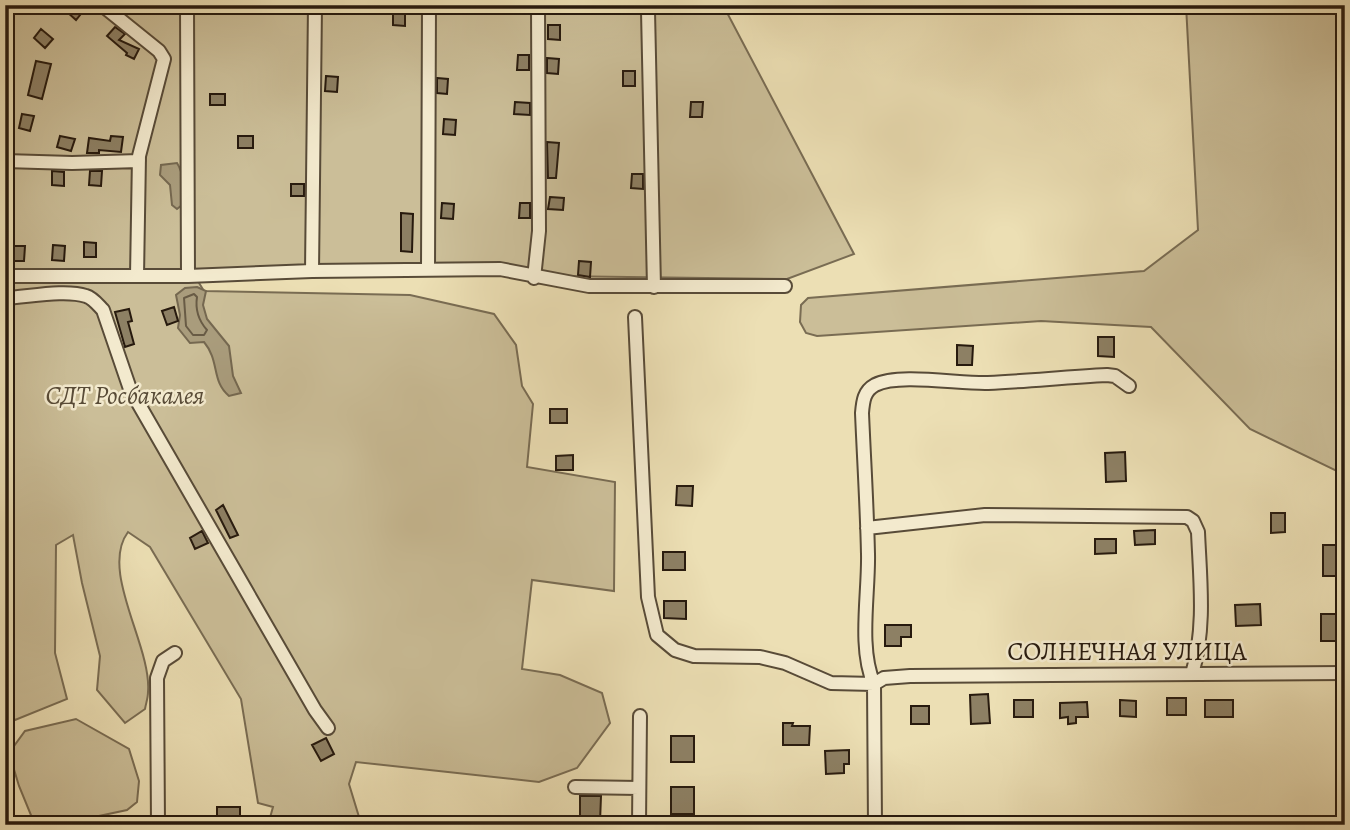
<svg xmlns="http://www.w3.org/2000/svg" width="1350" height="830" font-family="Alegreya,serif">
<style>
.green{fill:#cbbe98;stroke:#796c53;stroke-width:2}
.water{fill:#a99c7c;stroke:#756850;stroke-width:2}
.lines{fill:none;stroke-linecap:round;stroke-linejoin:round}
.shore{stroke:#685b45;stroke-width:2}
.building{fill:#8d8064;stroke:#271a0e;stroke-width:2}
.minor-casing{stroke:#584b38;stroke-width:16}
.minor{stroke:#f3eace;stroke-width:12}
.labels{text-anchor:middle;stroke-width:5;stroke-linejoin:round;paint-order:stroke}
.park-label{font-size:26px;font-style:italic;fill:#584b37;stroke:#f3eace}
.street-label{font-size:26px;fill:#271a0e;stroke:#f3eace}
</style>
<rect width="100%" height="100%" fill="#ecdfb4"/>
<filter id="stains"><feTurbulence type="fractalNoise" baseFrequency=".00286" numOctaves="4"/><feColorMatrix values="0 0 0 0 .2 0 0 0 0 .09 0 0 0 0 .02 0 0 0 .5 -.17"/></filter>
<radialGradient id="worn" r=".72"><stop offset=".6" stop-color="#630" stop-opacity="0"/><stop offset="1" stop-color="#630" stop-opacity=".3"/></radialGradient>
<path class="green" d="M5,5H723L854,254L787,279L551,276L503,263L191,270L204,291L410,295L494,314L516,345L522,386L533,404L527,467L615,482L614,591L532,580L522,669L560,675L602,693L610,723L577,768L539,782L356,762L349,784L359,817V825H268L273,807L258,803L241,699L150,547L128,532C99,571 152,646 148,692C148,698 146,703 145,709L125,723L97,690L100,656L82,583L73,535L56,545L55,653L67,699L15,720L5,707Z
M1186,5H1345V475L1250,429L1151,327L1041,321L817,336L806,333L800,322L801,305L808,298L1144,271L1198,230Z
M76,719L129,749L139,781L137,802L127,810L99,816L84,825H35L19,786L9,753L25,731Z"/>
<path class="water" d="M177,163C185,175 183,192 182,205L177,209L172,205L170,185L160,175L161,165Z
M197,287L206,291L203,305L207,319L229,346L233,376L241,393L229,396C211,381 220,361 204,342L190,343L178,328L180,315L176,295L185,288Z"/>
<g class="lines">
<path class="shore" d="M194,294L197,297C195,310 199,321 207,330L204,335H193L186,326L184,298Z"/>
</g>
<path class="building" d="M73,5H88L76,20L67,12Z
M393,10L405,11V26L393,25Z
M548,25H560V40L548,39Z
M115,27L125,34L119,40L139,49L134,59L126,55L127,53L107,36Z
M41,29L53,39L45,48L34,38Z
M518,55H529V70H517Z
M547,58L559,59L558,74L547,73Z
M36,61L51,64L42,99L28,95Z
M623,71H635V86H623Z
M326,76L338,77L337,92L325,91Z
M437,78L448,79L447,94L437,93Z
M210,94H225V105H210Z
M515,102L530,103V115L514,114Z
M691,102H703L702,117H690Z
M22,114L34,116L30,131L19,128Z
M444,119L456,120L455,135L443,134Z
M60,136L75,139L71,151L57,147Z
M111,136L123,137L121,152L99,150V153H87L89,138L110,141Z
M238,136H253V148H238Z
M547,142L559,143L556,178H548Z
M52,171L64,172V186L52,185Z
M90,171H102L101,186L89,185Z
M632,174H643V189L631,188Z
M291,184H304V196H291Z
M550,197L564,198L563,210L548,209Z
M442,203L454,204L453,219L441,218Z
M520,203H530V218H519Z
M401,213L413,214L412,252L401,251Z
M84,242L96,243V257H84Z
M53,245L65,246L64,261L52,260Z
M13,246H25L24,261H12Z
M579,261L591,262L590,277L578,275Z
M174,307L178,321L167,325L162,311Z
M129,309L132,321L128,322L134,344L125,347L115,312Z
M1098,337H1114V357L1098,356Z
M957,345L973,346L972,365H957Z
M550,409H567V423H550Z
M1125,452L1126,481L1106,482L1105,453Z
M573,455V470H556V456Z
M677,486H693L692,506L676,505Z
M223,505L238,535L230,538L216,510Z
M1271,513H1285V532L1271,533Z
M1155,530V544L1135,545L1134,531Z
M202,531L208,543L195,549L190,538Z
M1095,539H1116V553L1095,554Z
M1323,545H1345V576H1323Z
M663,552H685V570H663Z
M664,601H686V619L664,618Z
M1260,604L1261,625L1236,626L1235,605Z
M1321,614H1345V641H1321Z
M885,625H911V637H901V646H885Z
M988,694L990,723L971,724L970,695Z
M1167,698H1186V715H1167Z
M1014,700H1033V717H1014Z
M1120,700L1136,701V717L1120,716Z
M1205,700H1233V717H1205Z
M1087,702L1088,717H1076V723L1068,724V717L1060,718V703Z
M911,706H929V724H911Z
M783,723H793L792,726H810L809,745H783Z
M671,736H694V762H671Z
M326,738L334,754L321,761L312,745Z
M849,750V764H844V773L826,774L825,751Z
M671,787H694V814H671Z
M580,796H601L600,822H580Z
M217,807H240V825H217Z"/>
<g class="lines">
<defs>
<path id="minor" d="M102,5L159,51L164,59L139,156L137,276
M187,5L188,276
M648,11L654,287
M5,161L72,163L139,161
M428,270L429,5
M312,271L315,5
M5,276H188L312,271L500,269L589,286H785
M534,278L539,231L538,5
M5,298C28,297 65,289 86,296C93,298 98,305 103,310L130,389L315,710L328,728
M635,317L648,597L657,635L675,650L694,656L760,657L785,663L831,683L874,684C858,648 869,593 868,554C867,507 864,460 862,413C863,401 864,391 875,385C899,373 959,384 988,383C1028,381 1068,377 1107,375L1115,376L1129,386
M867,528L985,515L1187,517L1193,521L1198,532C1200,579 1206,628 1192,674
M575,787L639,788
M158,825L157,678L163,661L175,653
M639,825L640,716
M875,825L874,684L884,678L910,676L1345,673"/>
</defs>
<use href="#minor" class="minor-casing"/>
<use href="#minor" class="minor"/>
</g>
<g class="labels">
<g class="park-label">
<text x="125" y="404">СДТ Росбакалея</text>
</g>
<g class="street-label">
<text x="1127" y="660">СОЛНЕЧНАЯ УЛИЦА</text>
</g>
</g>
<rect width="1350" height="830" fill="none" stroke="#ecdfb4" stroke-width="28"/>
<rect x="7" y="7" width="1336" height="816" fill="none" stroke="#271a0e" stroke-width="3.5"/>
<rect x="14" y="14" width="1322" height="802" fill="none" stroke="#271a0e" stroke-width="2"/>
<rect width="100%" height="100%" filter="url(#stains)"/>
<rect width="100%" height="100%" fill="url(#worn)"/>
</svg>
